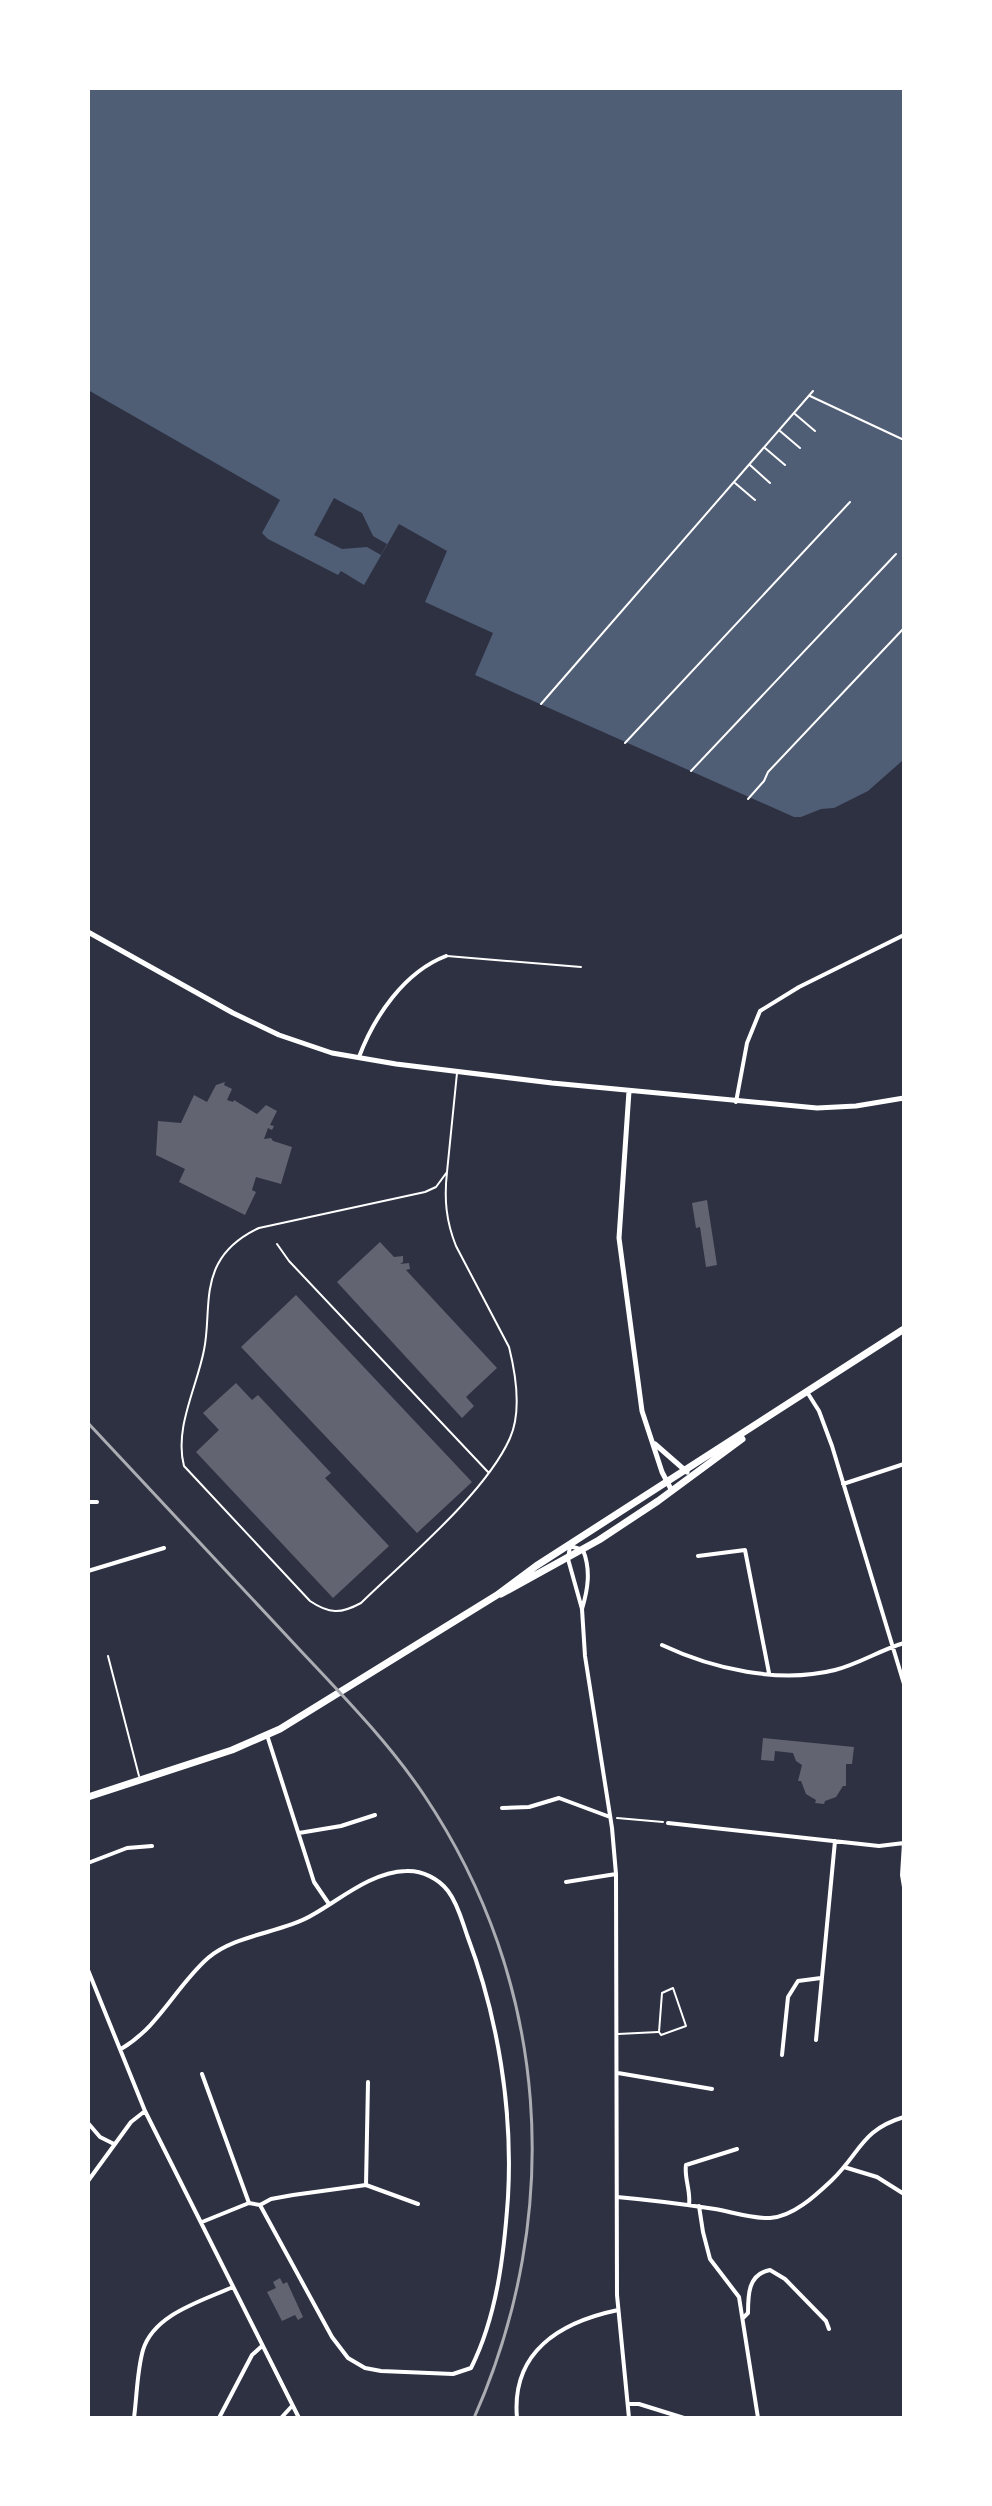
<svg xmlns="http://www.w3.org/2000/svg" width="992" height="2506" font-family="'Open Sans',sans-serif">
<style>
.water{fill:#4f5d75}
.pier{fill:#2d3142}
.building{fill:#626471}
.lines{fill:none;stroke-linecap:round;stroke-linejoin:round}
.path{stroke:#fff;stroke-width:2}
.service{stroke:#fff;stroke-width:2}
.minor{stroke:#fff;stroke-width:4}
.tertiary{stroke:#fff;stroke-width:5}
.primary{stroke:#fff;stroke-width:7}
.rail{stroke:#abadb3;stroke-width:3}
</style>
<rect width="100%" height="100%" fill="#2d3142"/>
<path class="water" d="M88,88H904V758L902,761L868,791L834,808L821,809L801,817H794L475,675L493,633L425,602L447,551L399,524L364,585L341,571L338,575L268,539L262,533L280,500L88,390Z"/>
<path class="pier" d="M334,498L362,513L373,536L387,544L381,555L367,547L342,549L314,535Z"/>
<path class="building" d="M225,1082L224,1085L232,1089L227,1100L233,1102L234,1100L257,1114L266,1105L277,1111L270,1125L274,1126L272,1130L268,1128L264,1139L271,1138L273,1141L292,1147L281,1184L256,1177L252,1190L256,1192L245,1215L179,1182L185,1169L156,1155L158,1121L181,1123L194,1095L207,1102L216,1085Z
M707,1200L717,1265L706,1267L700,1227L696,1228L692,1203Z
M380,1242L394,1257L403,1256V1262L400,1264L409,1263L410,1269L406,1270L497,1368L466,1397L474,1406L462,1418L337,1282Z
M296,1295L472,1482L417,1533L241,1347Z
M236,1383L252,1400L258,1395L331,1473L325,1478L389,1546L333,1598L196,1452L219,1430L203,1413Z
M763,1738L854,1747L852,1764H846V1786H843L836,1797L825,1801L824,1804L815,1803L816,1800L806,1794L801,1781H798L802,1765L796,1761L793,1753L775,1751L774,1761L761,1760Z
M280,2278L283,2284L287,2282L303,2317L298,2320L295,2315L282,2321L267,2292L276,2288L273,2282Z"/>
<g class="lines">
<path class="path" d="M810,396L904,440
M795,414L815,431
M780,431L800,448
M765,448L785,465
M750,465L770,483
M735,483L755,500
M541,704L813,391
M625,743L850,502
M691,771L896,554
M748,799L764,781L768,772L904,628
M617,1818L663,1822"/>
<path class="service" d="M447,956L581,967
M447,1172C444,1199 446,1221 456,1246L509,1347C516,1375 522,1411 510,1438C486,1493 405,1560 361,1603C341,1614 329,1614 310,1601L184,1466C174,1428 197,1387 204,1350C210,1322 204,1290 218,1264C227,1247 242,1236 259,1228L425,1192L436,1187L447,1172L457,1073
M277,1244L289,1261L488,1472
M108,1656L139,1776
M673,1988L686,2026L661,2035L659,2032L662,1993Z
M618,2034L658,2032"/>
<path class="minor" d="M359,1057C374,1017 404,972 446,956
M736,1102L747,1043L760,1011L799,987L904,935
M807,1392L819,1411L832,1446L904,1684
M843,1484L904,1464
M88,1502H97
M698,1556L745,1550L769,1673
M88,1571L164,1548
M582,1609C588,1589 591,1570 583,1550L570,1546L568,1559L582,1609L585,1656L612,1828L616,1874L617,2295L629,2418
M662,1645C713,1669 779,1684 835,1670C859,1664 880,1650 904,1643
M267,1735L314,1882L329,1904
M502,1808L529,1807L559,1798L610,1817
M668,1823L879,1846L904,1843L902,1875L904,1887
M299,1833L341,1826L375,1815
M88,1863L127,1848L152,1846
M566,1882L616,1874
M88,1970L145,2111L299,2418
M816,2040L835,1841
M121,2049C159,2027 176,1986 208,1958C236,1934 283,1933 314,1914C342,1898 372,1872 406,1871C422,1870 439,1879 448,1891C458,1904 462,1921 467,1935C498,2017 513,2110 508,2197C504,2255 497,2316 471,2368L453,2374L381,2371L365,2368L348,2358L332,2337L260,2205L249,2203L202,2222
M782,2055L788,1997L798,1981L821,1978
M618,2073L712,2089
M202,2074L249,2203
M88,2123L100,2137L114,2144
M844,2167L877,2177L904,2194
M88,2181L131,2122L145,2111
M366,2185L368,2082
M617,2197C650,2200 683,2204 715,2209C732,2212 753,2219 770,2218C793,2217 816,2195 832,2180C861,2152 861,2130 904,2117
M260,2205L271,2199L293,2195L366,2185L418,2204
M689,2205C691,2191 684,2178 686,2165L737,2149
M699,2206L703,2232L710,2259L739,2297L758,2418
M743,2318L748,2313C748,2295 748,2274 770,2270L785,2279L826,2321L829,2329
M628,2404H639L684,2418
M134,2418C137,2395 137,2371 143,2350C154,2314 202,2301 233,2287
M219,2418L252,2355L262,2346
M281,2418L292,2406
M517,2418C511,2351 561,2322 618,2310"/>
<path class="tertiary" d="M88,932L233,1013L279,1035L332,1053L396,1064L552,1083L817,1108L856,1106L904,1098
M629,1091L619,1238L642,1411L662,1472L672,1491
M655,1444L687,1472"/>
<path class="primary" d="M501,1594L599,1540L658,1501L742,1439
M88,1797L232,1750L280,1729L497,1595L536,1566L904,1329"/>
<path class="rail" d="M88,1423C154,1494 220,1565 286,1635C334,1687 385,1737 424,1795C550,1983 565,2213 474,2418"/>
</g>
<rect width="992" height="2506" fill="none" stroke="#ffffff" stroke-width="180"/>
</svg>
